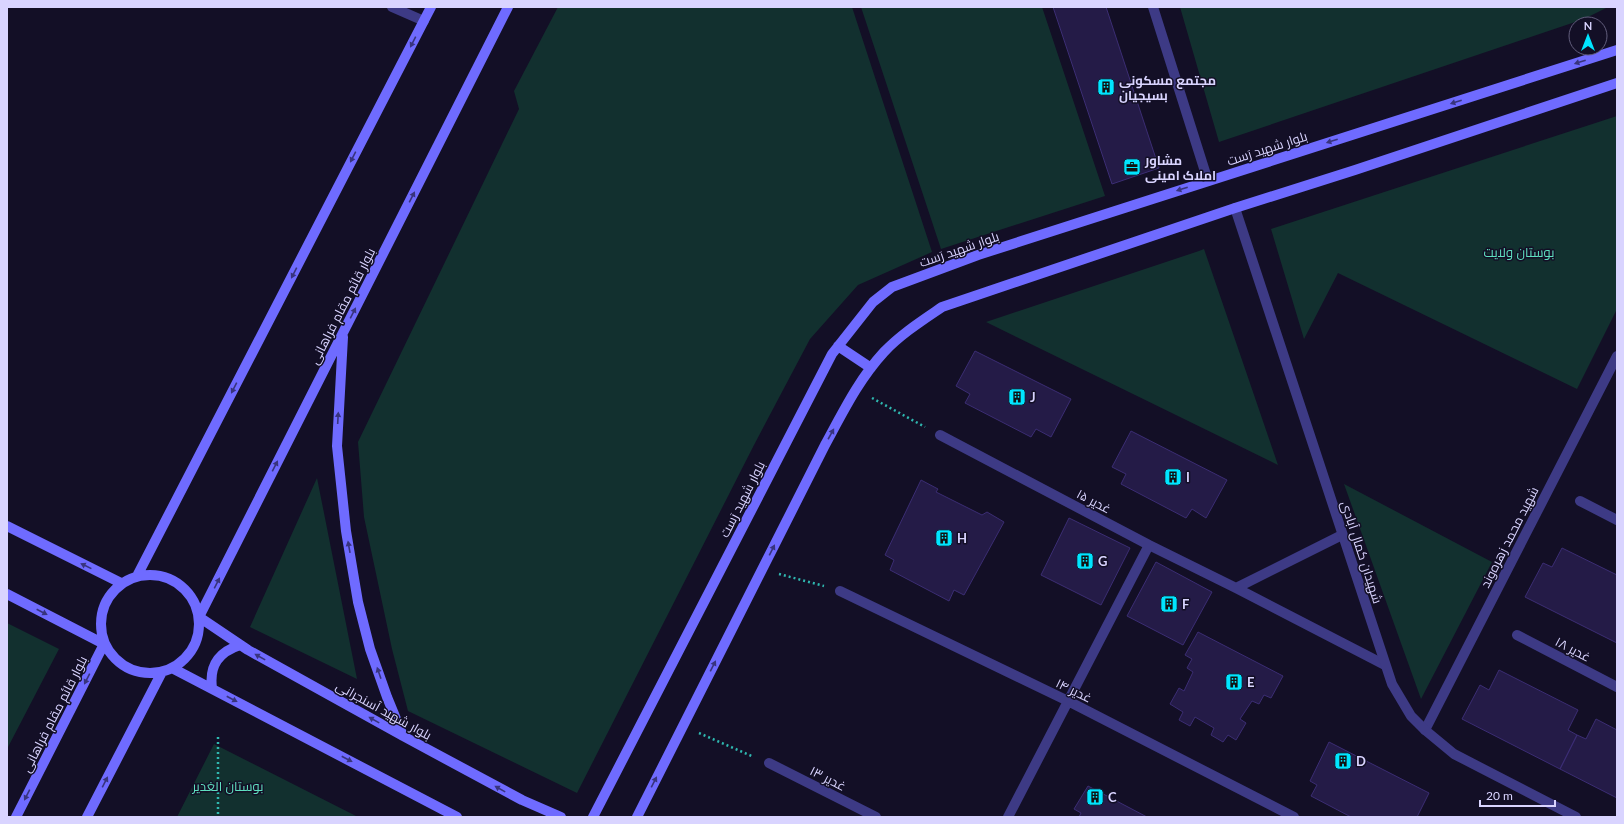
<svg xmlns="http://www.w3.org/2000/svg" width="1624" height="824" font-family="Lato,Cairo,sans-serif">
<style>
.green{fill:#12302f}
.building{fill:#241b47;stroke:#3b2d73}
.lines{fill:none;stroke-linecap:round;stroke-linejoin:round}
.path{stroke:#2fb8b0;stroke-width:2.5;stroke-dasharray:2 3;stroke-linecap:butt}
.minor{stroke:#3d3a85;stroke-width:10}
.tertiary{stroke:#3d3a85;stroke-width:10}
.secondary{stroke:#6f6bff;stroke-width:10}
.oneway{fill:#38347d}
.labels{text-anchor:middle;stroke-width:3;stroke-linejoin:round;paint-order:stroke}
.poi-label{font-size:13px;font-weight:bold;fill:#d9d4ff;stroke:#130f26;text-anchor:start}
.street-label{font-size:13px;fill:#d9d4ff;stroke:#130f26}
.park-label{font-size:13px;fill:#5fe0c0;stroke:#130f26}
</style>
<rect width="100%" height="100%" fill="#130f26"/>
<path class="green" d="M558,7H852L932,252L858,285L810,339L754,445L577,793L408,711L392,649L364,517L358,442L519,109L514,91Z
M861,7H1042L1105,196L941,249Z
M1180,7H1608L1584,19L1219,142Z
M1617,116V309L1577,389L1338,273L1304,339L1271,229Z
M1204,249L1278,465L986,322L1199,251Z
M317,478L357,679L250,627Z
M1344,484L1492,562L1421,699Z
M7,623L59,649L7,749Z
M214,744L358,817H177Z"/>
<path class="building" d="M1053,7H1106L1159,168L1112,184Z
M975,351L1071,399L1051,437L1036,429L1031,437L965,403L970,394L956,386Z
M1131,431L1227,480L1206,518L1192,509L1186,518L1121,484L1126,474L1112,467Z
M921,480L938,489L936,492L982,515L987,512L1004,522L964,595L954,590L949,601L890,570L894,560L885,555Z
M1069,518L1130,548L1101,605L1041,575Z
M1562,548L1617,575V643L1525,597L1543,563L1552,567Z
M1156,562L1212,592L1183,645L1127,616Z
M1198,632L1283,676L1271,698L1264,695L1259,704L1252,701L1240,719L1246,723L1236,740L1228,735L1223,742L1211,735L1214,728L1195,717L1190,726L1179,720L1183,712L1170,704L1179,688L1184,691L1193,672L1187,668L1192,659L1185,655Z
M1499,670L1578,710L1568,730L1577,735L1560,769L1462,719L1480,685L1489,690Z
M1596,719L1617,730V798L1560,769L1577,735L1586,739Z
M1329,742L1429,793L1417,817H1351L1311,796L1317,785L1310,781Z
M1088,786L1147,817H1079L1081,813L1074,809Z"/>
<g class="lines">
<path class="path" d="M872,398L925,427
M779,574L824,586
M699,733L754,757
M218,737V817"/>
<path class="minor" d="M392,7L424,21
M1153,7L1208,181
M940,435L1149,545L1236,588L1385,665
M1580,501L1617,520
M1236,588L1342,535
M840,591L1068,701L1294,817
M1517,635L1617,687
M1425,730L1617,356
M769,763L876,817
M1008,817L1149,545"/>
<path class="tertiary" d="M1235,208L1392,684L1411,716L1425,730L1454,754L1576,817"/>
<path class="secondary" d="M508,7L199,617L248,650L403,736L522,800L561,817
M343,337L337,446L346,531L358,602L370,649L387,697L403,736
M838,346L871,368
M7,526L121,583
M101 624a49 49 0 1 1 98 0a49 49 0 1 1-98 0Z
M137,576L431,7
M7,594L104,644L16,817
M172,668L457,817
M212,688C209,665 219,652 240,645
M87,817L162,672
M593,817L832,354L873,302L892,287L978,255L1617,50
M637,817L825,445C843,412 859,379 884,352C901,334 923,320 942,307L1235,208L1355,170L1617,83"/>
</g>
<defs><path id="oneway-solid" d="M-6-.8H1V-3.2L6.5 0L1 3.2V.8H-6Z"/></defs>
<g class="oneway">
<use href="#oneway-solid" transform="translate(413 42) rotate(117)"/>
<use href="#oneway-solid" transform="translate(1580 62) rotate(162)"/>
<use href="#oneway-solid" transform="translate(1456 102) rotate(162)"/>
<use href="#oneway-solid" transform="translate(1332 141) rotate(162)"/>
<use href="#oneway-solid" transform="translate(353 157) rotate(117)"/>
<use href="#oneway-solid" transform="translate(1182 189) rotate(162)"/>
<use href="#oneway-solid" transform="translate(412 197) rotate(-63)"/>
<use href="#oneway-solid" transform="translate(294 273) rotate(117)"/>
<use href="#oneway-solid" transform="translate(353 313) rotate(-63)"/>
<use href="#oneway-solid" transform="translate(234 388) rotate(117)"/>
<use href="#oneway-solid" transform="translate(338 418) rotate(-87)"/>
<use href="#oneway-solid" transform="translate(831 434) rotate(-61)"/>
<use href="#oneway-solid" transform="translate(275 466) rotate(-63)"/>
<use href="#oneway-solid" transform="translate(349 547) rotate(-100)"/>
<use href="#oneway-solid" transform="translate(772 550) rotate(-63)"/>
<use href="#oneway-solid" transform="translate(86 566) rotate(-154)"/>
<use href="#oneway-solid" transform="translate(217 583) rotate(-63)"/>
<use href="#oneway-solid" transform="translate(42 612) rotate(27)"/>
<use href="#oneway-solid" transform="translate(260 657) rotate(-151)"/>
<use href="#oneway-solid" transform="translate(713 666) rotate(-63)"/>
<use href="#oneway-solid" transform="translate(379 673) rotate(-109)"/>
<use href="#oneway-solid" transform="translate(87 679) rotate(117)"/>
<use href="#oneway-solid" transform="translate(232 699) rotate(28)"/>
<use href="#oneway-solid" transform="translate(374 720) rotate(-151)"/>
<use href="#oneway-solid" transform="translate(347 759) rotate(28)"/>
<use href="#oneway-solid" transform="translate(105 782) rotate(-63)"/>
<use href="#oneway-solid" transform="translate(654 782) rotate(-63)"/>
<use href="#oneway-solid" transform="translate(500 789) rotate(-151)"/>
<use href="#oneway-solid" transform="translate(27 795) rotate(117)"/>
</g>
<defs>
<symbol id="building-square" viewBox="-11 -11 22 22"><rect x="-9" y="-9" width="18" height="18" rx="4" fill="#00e5ff" stroke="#130f26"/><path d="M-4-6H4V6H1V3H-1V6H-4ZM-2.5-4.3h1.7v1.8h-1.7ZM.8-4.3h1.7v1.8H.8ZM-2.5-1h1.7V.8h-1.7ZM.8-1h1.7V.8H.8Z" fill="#111"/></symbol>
<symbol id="office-square" viewBox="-11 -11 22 22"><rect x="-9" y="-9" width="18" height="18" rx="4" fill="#00e5ff" stroke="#130f26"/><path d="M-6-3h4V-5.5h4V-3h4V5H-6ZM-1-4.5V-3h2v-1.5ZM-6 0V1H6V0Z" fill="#111"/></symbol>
</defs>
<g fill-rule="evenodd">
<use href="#building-square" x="1096" y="77" width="20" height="20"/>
<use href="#office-square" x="1122" y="157" width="20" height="20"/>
<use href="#building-square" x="1007" y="387" width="20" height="20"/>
<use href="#building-square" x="1163" y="467" width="20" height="20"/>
<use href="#building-square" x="934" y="528" width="20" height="20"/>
<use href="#building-square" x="1075" y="551" width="20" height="20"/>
<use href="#building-square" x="1159" y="594" width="20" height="20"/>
<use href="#building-square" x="1224" y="672" width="20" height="20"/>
<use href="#building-square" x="1333" y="751" width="20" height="20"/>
<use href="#building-square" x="1085" y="787" width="20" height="20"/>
</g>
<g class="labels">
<g class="poi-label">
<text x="1119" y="85">مجتمع مسکونی<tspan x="1119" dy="15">بسیجیان</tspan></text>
<text x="1145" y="165">مشاور<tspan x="1145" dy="15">املاک امینی</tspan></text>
<text x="1030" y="402">J</text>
<text x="1186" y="482">I</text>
<text x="957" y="543">H</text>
<text x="1098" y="566">G</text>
<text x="1182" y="609">F</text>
<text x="1247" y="687">E</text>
<text x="1356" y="766">D</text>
<text x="1108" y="802">C</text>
</g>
<g class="street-label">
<text transform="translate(1267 148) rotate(-18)" y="5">بلوار شهید رَست</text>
<text transform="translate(959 249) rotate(-19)" y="5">بلوار شهید رَست</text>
<text transform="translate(342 306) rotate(-63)" y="5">بلوار قائم مقام فراهانی</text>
<text transform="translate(742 499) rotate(-63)" y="5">بلوار شهید رَست</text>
<text transform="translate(1094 501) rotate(28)" y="5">غدیر ۱۵</text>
<text transform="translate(1509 537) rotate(-63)" y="5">شهید محمد زهره‌وند</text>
<text transform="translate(1362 552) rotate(72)" y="5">شهیدان کمال آبادی</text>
<text transform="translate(1573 649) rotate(28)" y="5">غدیر ۱۸</text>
<text transform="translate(1074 690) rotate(26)" y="5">غدیر ۱۴</text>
<text transform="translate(384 710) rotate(29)" y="5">بلوار شهید آسنجرانی</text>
<text transform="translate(54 714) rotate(-63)" y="5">بلوار قائم مقام فراهانی</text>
<text transform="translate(828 778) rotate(27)" y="5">غدیر ۱۳</text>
</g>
<g class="park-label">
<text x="1519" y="257">بوستان ولایت</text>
<text x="228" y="791">بوستان الغدیر</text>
</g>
</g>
<rect width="1624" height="824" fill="none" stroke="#d9d4ff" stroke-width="16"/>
<g transform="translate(1588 36)"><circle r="19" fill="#130f26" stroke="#625e7d"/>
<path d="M0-3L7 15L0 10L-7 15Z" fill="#00e5ff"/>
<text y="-6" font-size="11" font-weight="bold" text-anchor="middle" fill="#d9d4ff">N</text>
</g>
<path d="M1480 800v6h75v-6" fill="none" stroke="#d9d4ff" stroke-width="2"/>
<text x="1486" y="800" font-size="12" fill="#d9d4ff" stroke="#130f26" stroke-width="3" paint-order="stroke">20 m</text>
</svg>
